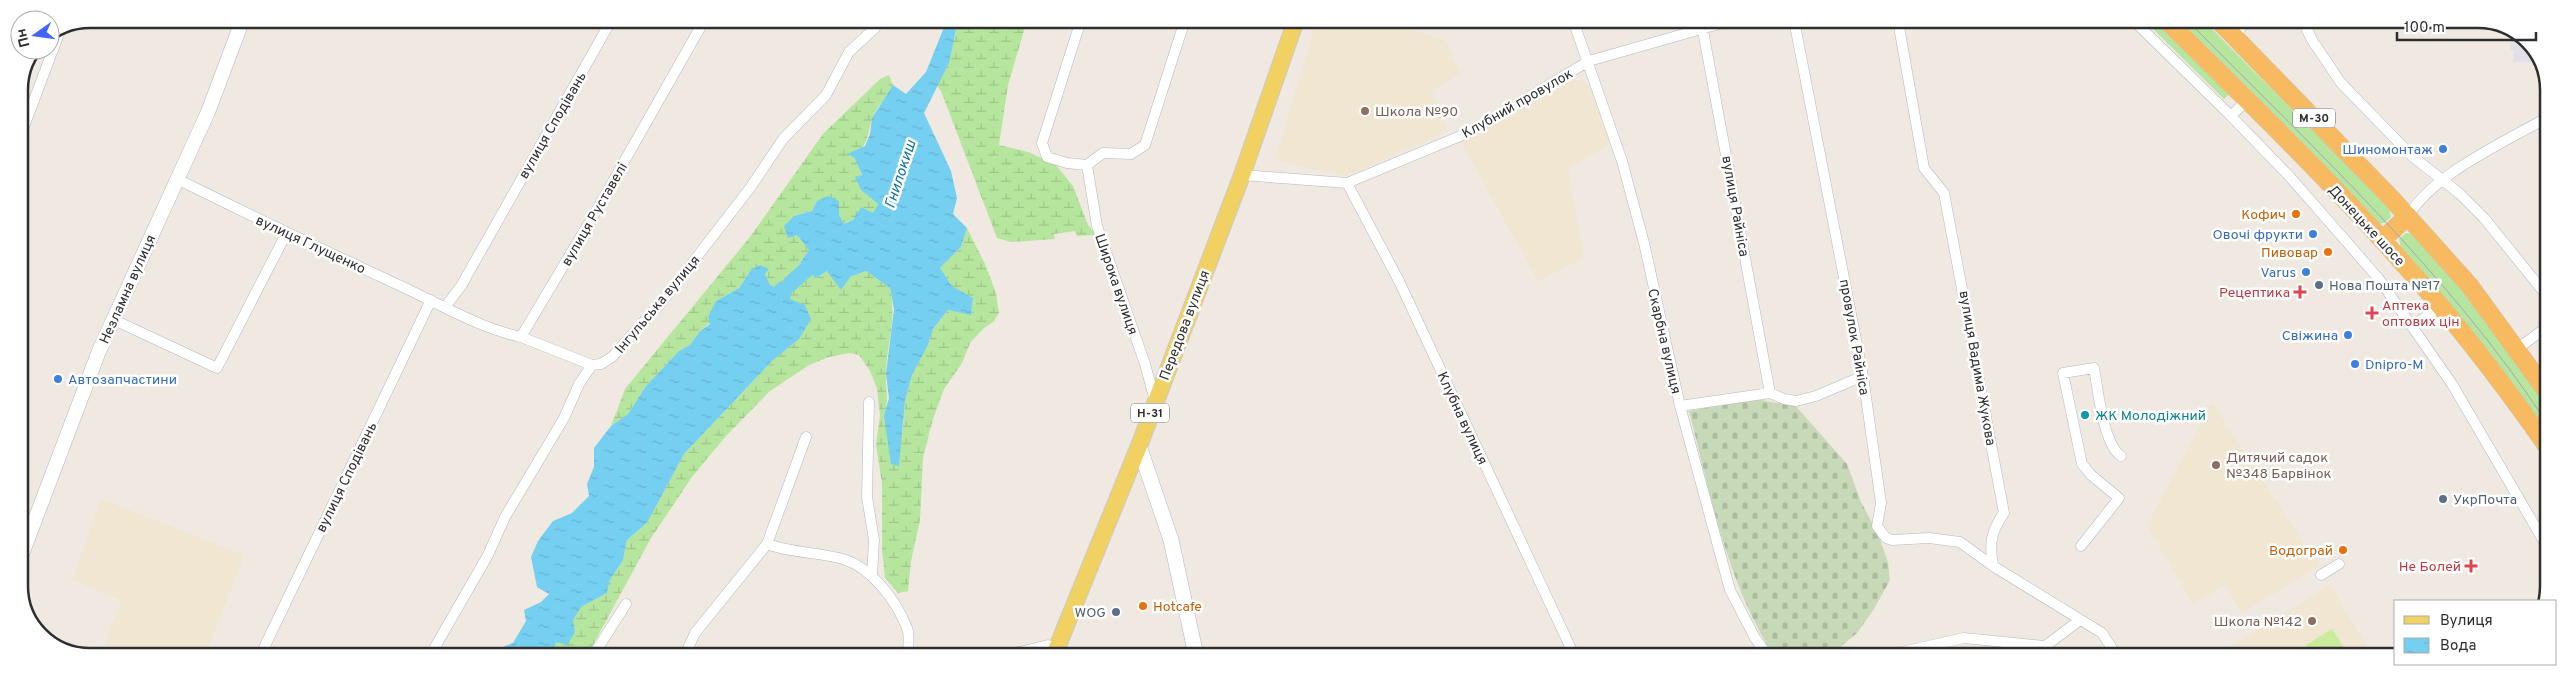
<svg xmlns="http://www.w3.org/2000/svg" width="2567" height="675" font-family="Overpass,sans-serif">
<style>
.industrial{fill:#e3e1e8}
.education{fill:#f0e6d1}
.grass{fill:#b6e59e}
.wetland{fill:url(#wetland-marsh)}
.cemetery{fill:url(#cemetery-stones)}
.pitch{fill:#c9ec9a}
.water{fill:url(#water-ripples)}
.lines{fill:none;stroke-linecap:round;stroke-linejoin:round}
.river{stroke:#75cff0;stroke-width:16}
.minor-casing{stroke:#b4b7c1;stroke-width:11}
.tertiary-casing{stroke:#b4b7c1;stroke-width:15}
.secondary-casing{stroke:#b4b7c1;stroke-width:16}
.primary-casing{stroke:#c9c9c9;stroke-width:18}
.trunk-casing{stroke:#c9c9c9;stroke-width:19}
.minor{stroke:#fff;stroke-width:10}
.tertiary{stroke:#fff;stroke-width:14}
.secondary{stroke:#fff;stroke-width:15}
.primary{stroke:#f2d163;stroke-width:16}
.trunk{stroke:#f8ba60;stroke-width:18}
.tram{stroke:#a3a6b8;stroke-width:1}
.education-dot{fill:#8d6e63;stroke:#fff;stroke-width:2}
.shop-dot{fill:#3f7fe0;stroke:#fff;stroke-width:2}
.food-dot{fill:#e8710a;stroke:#fff;stroke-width:2}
.service-dot{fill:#5c6f8a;stroke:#fff;stroke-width:2}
.health-dot{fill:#e0444e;stroke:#fff;stroke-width:2}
.culture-dot{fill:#0f9aa8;stroke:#fff;stroke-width:2}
.labels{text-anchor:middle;stroke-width:5;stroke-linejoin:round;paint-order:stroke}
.shield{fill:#fff;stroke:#6d6d6d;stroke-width:1}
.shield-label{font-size:12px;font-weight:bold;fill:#2e2e2e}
.street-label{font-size:14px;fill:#2e2e2e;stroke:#fff}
.education-label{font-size:14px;fill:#785e54;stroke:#fff;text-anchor:start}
.shop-label{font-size:14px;fill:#366cbe;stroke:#fff;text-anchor:end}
.food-label{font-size:14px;fill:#c56008;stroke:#fff;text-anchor:end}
.service-label{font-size:14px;fill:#4e5e75;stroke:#fff;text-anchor:start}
.health-label{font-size:14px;fill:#be3a42;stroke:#fff;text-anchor:end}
.culture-label{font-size:14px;fill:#0d838f;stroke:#fff;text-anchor:start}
.water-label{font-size:15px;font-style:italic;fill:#0d6fa3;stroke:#fff}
.rim{fill:none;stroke:#2e2e2e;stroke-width:2.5}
</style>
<defs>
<pattern id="wetland-marsh" width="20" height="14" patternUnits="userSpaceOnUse" patternTransform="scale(1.25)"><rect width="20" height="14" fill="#b6e59e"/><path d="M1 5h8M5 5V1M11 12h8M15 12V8" fill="none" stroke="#9dc588"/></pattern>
<pattern id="cemetery-stones" width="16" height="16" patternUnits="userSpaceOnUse" patternTransform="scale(1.25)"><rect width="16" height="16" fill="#c8d9b8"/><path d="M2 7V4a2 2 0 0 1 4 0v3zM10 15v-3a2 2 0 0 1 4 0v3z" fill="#acbb9e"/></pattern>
<pattern id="water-ripples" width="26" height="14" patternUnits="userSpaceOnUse" patternTransform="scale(1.25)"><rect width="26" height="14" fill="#75cff0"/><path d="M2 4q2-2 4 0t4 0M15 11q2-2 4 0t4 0" fill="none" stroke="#66b2ce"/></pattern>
</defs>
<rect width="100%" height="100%" fill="#efe9e1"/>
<path class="industrial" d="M2513,32L2531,43L2539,63L2513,62L2514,50H2510Z"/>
<path class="education" d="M1317,20H1383L1446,41L1461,74L1431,91L1449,131L1346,176L1275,160Z
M1566,78L1583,81L1597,95L1612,143L1568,169L1584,258L1538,281L1461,142Z
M2210,405H2214L2319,566L2242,613L2225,585L2193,604L2147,526Z
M101,499L244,555L206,654H101L121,600L72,580Z
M2330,585L2373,656H2215Z"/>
<path class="grass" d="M2145,21H2157L2230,93L2224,99Z
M2178,21H2204L2389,207L2391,217L2384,223L2378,224Z
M2406,233L2414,234L2482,314L2547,402V438L2401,249L2399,239Z"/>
<path class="wetland" d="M958,20H1027L1008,85L999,145L1028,152L1055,164L1073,186L1088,225L1096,235L1077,236L1075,231L1054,234L1055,239L1011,242L997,238L941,91L936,85L955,37Z
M889,75L893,85C888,96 876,107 872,119C866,138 870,141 854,157L862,176L855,177L861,190L878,204L873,214L861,208L853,220L844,224L839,214V201H817L812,211L794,216L797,235L809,250L800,263L816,278L827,271L850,277L866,271L890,288C897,320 887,342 886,373C885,391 890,394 884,415L902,436L905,401L912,375L928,345L933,329L948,310L971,314L973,298L952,286L940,268L961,247L967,228L985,264L996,293L999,313L993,322L984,328L970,343L962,363L944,389L933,419L923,458L920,520L911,561L908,591L898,593L885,578L882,550V483L876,445L880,416L877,388L870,371L859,355L849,353L829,357L809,365L770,391L726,436L692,477L651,538L588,654H554L556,641L581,607L607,593L610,580L623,560L627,540L647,523L684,454L772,361L799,339L790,299L770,285L765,274L751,270L739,288L716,301L710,323L700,331L690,345L679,351L646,386L628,414L611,426L625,389L750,237L823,134L880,79Z"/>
<path class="cemetery" d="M1757,399L1776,403H1793L1847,464L1861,502L1877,532L1888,562L1890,580L1874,609L1857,633L1839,648L1820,656H1788L1771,651C1726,578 1710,493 1689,411Z"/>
<path class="pitch" d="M2332,629L2349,656H2313L2306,645Z"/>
<path class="water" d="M947,20H958L949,63L924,113L951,171L957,198L953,214L967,228L961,247L940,268L952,286L973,298L971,315L948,310L933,329L928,345L912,375L905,401L899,466L891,464L884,415L889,398L886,374L894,309L890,288L866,271L850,277L841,290L827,271L816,278L800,263L809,250L797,235L788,238L784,226L794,216L812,211L817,201L828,196L839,201V214L844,224L853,220L861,207L873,213L878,204L861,190L855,177L862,175L854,157L847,154L865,146L870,134L872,118L893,85L906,94L926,72Z
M760,265L769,269L765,274L770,285L774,287L779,282L790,284L793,289L790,299L805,305L811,319L799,339L772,361L684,454L647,523L627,540L623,560L610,580L607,593L581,607L573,620L575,632L567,645L556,642L554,654H497L505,646L513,643L526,621L524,610L541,602L549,594L537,587L531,557L538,541L553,521L572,513L589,496L587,484L594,467V448L611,426L628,414L646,386L679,351L690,345L700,331L710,324L708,317L716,301L739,288L751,270Z"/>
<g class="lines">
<path class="river" d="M790,284L807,269L827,259"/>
<defs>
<path id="minor" d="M1081,20L1042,143L1047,157L1067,163L1087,165
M1573,20L1622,161L1644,243L1680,406L1730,590L1755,638L1768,656
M1701,20L1770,393
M1794,20L1863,376L1881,503L1877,526L1886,538L1892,540L1929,538L1960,542L1993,566
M1898,21L1924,168L1944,193L2004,513C1991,531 1989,544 1993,566L2102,633L2117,656
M2134,21L2231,116L2290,177L2379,279L2452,384L2546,545
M2303,21L2312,40L2341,83L2412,156L2460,194L2484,218L2547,296
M2235,37L2245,21
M2231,116L2247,100
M19,140L60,31
M1087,165L1097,226L1145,364L1155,401
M1087,165L1103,153L1131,154L1145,145L1185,20
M1242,175L1347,183L1470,132L1589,61L1733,20
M177,179C252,216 327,252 403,287C441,305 480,328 521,337L599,206L705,19
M1347,183L1399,281L1574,655
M2408,216C2436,172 2503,143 2548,117
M445,307L461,286L612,19
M112,319L217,368L286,234
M2412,327L2440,306
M521,337L592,365
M2517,349L2547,327
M869,402L867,497L874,540L872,575
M1680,406L1770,393L1784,399L1796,401L1816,396L1863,376
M767,544C791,553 818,552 843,559C872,568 896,600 907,628C910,635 908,647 908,655
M2081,546L2119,498L2091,475L2082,464L2063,373L2094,368C2098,389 2103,444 2121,456
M2321,575L2339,564
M261,654L431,300
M431,654L488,555L505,517L564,418L579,384L592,365L601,364L612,357L666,297L750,188L783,139L826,95L849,52L875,28L879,20
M594,654L626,604
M685,655L695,633L767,544L806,437
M1007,655L1048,645L1056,650
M1884,656L1964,638L2044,646
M2032,656L2080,620"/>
<path id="tertiary" d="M19,562L99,351L208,112L243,19"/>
<path id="secondary" d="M1139,446L1171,540L1196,655"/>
<path id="primary" d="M1054,655L1139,446L1242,175L1296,20"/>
<path id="trunk" d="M2167,21C2247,100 2328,178 2402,262C2455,320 2502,382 2547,446
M2219,21L2392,199L2470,286L2547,392
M2382,240L2408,216"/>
</defs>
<use href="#minor" class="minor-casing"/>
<use href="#tertiary" class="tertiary-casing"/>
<use href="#secondary" class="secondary-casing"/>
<use href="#primary" class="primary-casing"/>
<use href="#trunk" class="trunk-casing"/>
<use href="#minor" class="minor"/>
<use href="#tertiary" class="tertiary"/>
<use href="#secondary" class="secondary"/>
<use href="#primary" class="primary"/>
<use href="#trunk" class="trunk"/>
<path class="tram" d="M2188,21C2314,149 2448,272 2547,423"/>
</g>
<g class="education-dot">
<circle cx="1365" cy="111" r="5"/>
<circle cx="2216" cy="465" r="5"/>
<circle cx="2312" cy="621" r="5"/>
</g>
<g class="shop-dot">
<circle cx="2443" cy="149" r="5"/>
<circle cx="2313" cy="234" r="5"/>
<circle cx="2306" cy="272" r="5"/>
<circle cx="2348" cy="335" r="5"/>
<circle cx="2355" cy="364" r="5"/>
<circle cx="58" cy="379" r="5"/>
</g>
<g class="food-dot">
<circle cx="2296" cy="214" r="5"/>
<circle cx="2328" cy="252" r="5"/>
<circle cx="2343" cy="550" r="5"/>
<circle cx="1143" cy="606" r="5"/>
</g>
<g class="service-dot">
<circle cx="2319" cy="285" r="5"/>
<circle cx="2443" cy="499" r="5"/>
<circle cx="1116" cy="612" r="5"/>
</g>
<g class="health-dot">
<path d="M2297.5 284.5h5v5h5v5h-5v5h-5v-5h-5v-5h5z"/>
<path d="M2369.5 305.5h5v5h5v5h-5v5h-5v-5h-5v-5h5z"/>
<path d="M2468.5 558.5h5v5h5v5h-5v5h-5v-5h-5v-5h5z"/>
</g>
<circle class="culture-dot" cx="2085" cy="415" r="5"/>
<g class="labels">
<g class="shield">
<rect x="2293" y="108.5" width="42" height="19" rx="4"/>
<rect x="1131" y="403.5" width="38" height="19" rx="4"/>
</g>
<g class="shield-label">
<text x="2314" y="122">М-30</text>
<text x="1150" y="417">Н-31</text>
</g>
<g class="street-label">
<text transform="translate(1517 103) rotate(-30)" y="5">Клубний провулок</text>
<text transform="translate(552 125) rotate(-60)" y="5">вулиця Сподівань</text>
<text transform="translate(1736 206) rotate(80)" y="5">вулиця Райніса</text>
<text transform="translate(594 214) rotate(-60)" y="5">вулиця Руставелі</text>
<text transform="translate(2367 225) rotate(47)" y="5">Донецьке шосе</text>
<text transform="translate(311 244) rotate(25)" y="5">вулиця Глущенко</text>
<text transform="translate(1117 284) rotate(71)" y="5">Широка вулиця</text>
<text transform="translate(127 289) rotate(-66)" y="5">Незламна вулиця</text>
<text transform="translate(657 304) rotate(-50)" y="5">Інгульська вулиця</text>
<text transform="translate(1184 325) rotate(-69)" y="5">Передова вулиця</text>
<text transform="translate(1855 337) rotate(80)" y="5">провулок Райніса</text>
<text transform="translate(1665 341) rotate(77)" y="5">Скарбна вулиця</text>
<text transform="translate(1978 368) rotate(80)" y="5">вулиця Вадима Жукова</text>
<text transform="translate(1463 418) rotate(65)" y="5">Клубна вулиця</text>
<text transform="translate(346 477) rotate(-64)" y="5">вулиця Сподівань</text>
</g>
<g class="education-label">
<text x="1375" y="116">Школа №90</text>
<text x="2226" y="462">Дитячий садок<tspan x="2226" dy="16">№348 Барвінок</tspan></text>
<text x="2302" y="626" text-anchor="end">Школа №142</text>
</g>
<g class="shop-label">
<text x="2433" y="154">Шиномонтаж</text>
<text x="2303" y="239">Овочі фрукти</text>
<text x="2296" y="277">Varus</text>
<text x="2338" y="340">Свіжина</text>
<text x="2365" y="369" text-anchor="start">Dnipro-M</text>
<text x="68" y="384" text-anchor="start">Автозапчастини</text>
</g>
<g class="food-label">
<text x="2286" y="219">Кофич</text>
<text x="2318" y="257">Пивовар</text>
<text x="2333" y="555">Водограй</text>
<text x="1153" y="611" text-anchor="start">Hotcafe</text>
</g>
<g class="service-label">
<text x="2329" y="290">Нова Пошта №17</text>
<text x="2453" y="504">УкрПочта</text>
<text x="1106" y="617" text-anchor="end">WOG</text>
</g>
<g class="health-label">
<text x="2290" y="297">Рецептика</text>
<text x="2382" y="310" text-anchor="start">Аптека<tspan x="2382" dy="16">оптових цін</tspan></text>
<text x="2461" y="571">Не Болей</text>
</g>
<g class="culture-label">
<text x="2095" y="420">ЖК Молодіжний</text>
</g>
<g class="water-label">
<text transform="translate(900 174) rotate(-72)" y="5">Гнилокиш</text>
</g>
</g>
<path d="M0 0H2567V675H0ZM90 28H2478A62 62 0 0 1 2540 90V586A62 62 0 0 1 2478 648H90A62 62 0 0 1 28 586V90A62 62 0 0 1 90 28Z" fill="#fff" fill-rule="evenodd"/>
<path class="rim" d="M90 28H2478A62 62 0 0 1 2540 90V586A62 62 0 0 1 2478 648H90A62 62 0 0 1 28 586V90A62 62 0 0 1 90 28Z"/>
<rect x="2394" y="600" width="162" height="65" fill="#ffffff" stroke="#ababab"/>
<rect x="2404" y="616" width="25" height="8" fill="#f2d163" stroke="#ababab"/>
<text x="2440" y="625" font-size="15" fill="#2e2e2e">Вулиця</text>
<rect x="2404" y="638" width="25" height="15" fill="url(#water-ripples)" stroke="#ababab"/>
<text x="2440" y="650" font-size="15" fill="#2e2e2e">Вода</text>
<g transform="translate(35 35) rotate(256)"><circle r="24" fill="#ffffff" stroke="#ababab"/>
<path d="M0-4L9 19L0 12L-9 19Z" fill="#4264fb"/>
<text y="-8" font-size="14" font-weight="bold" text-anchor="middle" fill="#2e2e2e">Пн</text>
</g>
<path d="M2397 32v8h139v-8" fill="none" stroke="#2e2e2e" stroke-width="2.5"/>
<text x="2404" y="32" font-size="15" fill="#2e2e2e" stroke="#ffffff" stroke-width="4" paint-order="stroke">100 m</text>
</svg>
